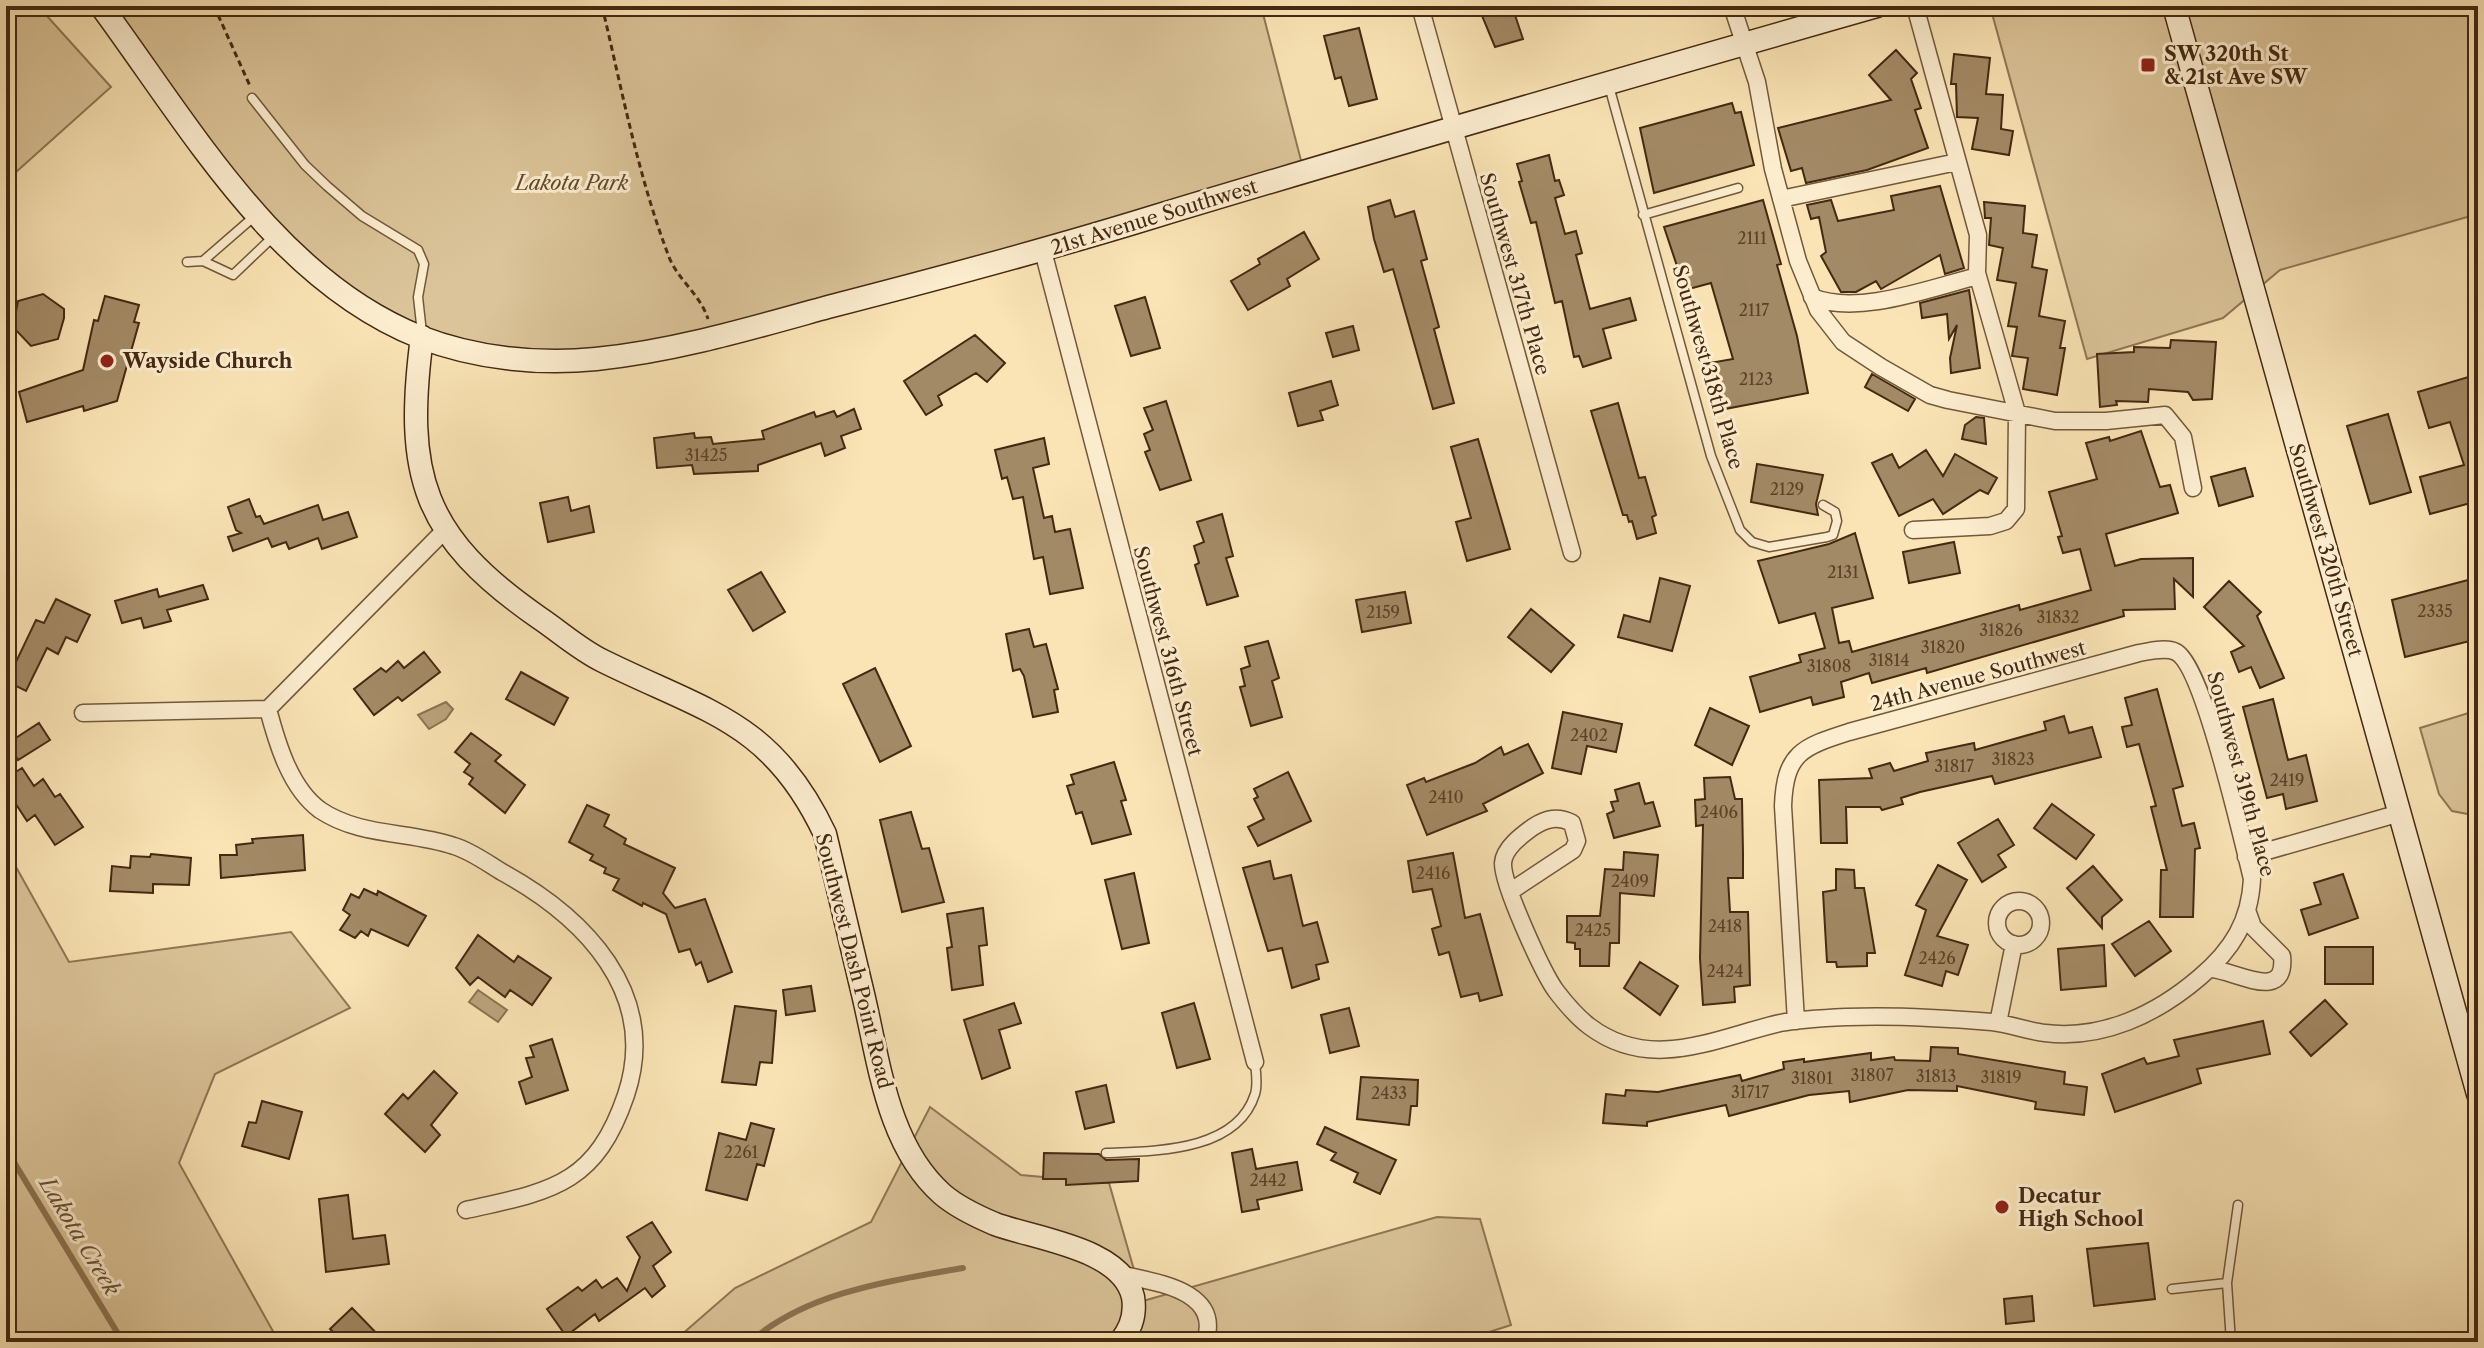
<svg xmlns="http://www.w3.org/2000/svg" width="2484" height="1348" font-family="'Libre Caslon Text',serif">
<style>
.green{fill:#dbc499;stroke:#907655;stroke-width:2}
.water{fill:#bca47d;stroke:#8c7352;stroke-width:2}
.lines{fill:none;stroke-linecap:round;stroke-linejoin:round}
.stream{stroke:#8c7352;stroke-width:6}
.building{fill:#a38a66;stroke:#442911;stroke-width:2}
.lane-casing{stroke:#72583a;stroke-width:11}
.street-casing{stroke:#72583a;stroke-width:19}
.secondary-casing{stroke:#442911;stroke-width:25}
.path{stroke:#442911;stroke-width:3;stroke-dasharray:6 4;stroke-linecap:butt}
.lane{stroke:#fcedcf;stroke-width:8}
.street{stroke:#fcedcf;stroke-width:16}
.secondary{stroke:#fcedcf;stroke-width:22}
.poi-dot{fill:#8f2418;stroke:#fcedcf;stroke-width:3}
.labels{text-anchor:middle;stroke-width:6;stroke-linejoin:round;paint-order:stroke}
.number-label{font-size:16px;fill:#5c4126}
.poi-label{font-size:20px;font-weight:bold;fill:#442911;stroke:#fcedcf;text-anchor:start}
.park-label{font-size:20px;font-style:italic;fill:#62482c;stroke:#fcedcf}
.street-label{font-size:20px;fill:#442911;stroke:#fcedcf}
.water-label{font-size:22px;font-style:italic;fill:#684e31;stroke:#fcedcf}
</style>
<rect width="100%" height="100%" fill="#fae4b5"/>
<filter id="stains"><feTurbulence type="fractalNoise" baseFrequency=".0025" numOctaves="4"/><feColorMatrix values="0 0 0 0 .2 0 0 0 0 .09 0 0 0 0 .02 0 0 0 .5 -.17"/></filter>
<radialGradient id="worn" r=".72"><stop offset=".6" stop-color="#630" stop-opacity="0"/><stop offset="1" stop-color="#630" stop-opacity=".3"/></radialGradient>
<path class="green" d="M6,6H38L111,87L6,181Z
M101,6H1261L1304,172L647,351H465L303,263Z
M1990,6H2477L2478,214L2280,270L2223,318L2087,359Z
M2478,710V816L2452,811L2439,794L2420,728Z
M6,849L69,962L291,932L350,1008L215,1074L179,1163L279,1342H6Z
M930,1107L1021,1175L1109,1183L1143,1301L1437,1217L1480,1219L1511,1325L1458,1342H673L735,1288L871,1222Z"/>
<path class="water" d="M446,702L453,709L446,719L429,729L418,715Z
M478,990L507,1010L498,1022L469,1002Z"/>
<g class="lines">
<path class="stream" d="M6,1149L123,1342
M750,1342C807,1292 890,1281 963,1268"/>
</g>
<path class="building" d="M1478,6H1512L1523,39L1495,47Z
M1359,28L1377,99L1349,106L1341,77L1335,79L1324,36Z
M1896,50L1917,73L1911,79L1921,108L1915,110L1928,148L1867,170L1806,183L1802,168L1791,171L1778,128L1891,100L1869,75Z
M1954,54L1990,58L1986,94L2003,95L2001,129L2013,131L2009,155L1972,149L1978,118L1957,117L1956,84H1951Z
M1732,103L1735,113L1741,112L1754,165L1654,193L1640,128Z
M1549,155L1555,181L1559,180L1564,195L1555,198L1565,234L1576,231L1582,253L1576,255L1590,309L1630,298L1636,320L1603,329L1611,358L1583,367L1579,356L1574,357L1562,301L1555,303L1536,222L1531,223L1519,182L1522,181L1517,164Z
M1940,186L1964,268L1945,274L1940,255L1881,289L1876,281L1856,292H1841L1821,256L1826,252L1819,217L1811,219L1807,205L1831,200L1838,221L1894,210L1891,196Z
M1390,200L1395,217L1414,211L1427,259L1421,261L1439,327L1434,329L1454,403L1433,409L1393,269L1384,272L1374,239L1368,207Z
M1763,200L1781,264L1777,265L1797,336L1808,393L1725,409L1724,405L1712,407L1704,364L1733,359L1711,283L1685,290L1664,227Z
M1984,202L2025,206L2023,233L2037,235L2032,267L2047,270L2039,316L2065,321L2060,348H2065L2057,395L2023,389L2028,358L2012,356L2017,327L2008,326L2016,283L1997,280L2003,248L1989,245L1991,218H1985Z
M1304,232L1319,259L1287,279L1290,286L1248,310L1231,281L1260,264L1258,259Z
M1969,290L1980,368L1951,373L1950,358L1957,325L1949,339L1947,314L1922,318L1920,303Z
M43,294L64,309V318L58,339L31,346L13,327L18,301Z
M105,296L139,305L134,322L139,323L117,401L84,411L83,406L27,422L19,392L83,370L94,320L98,321Z
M1145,297L1160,348L1131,356L1115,306Z
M1353,326L1359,350L1333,357L1326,333Z
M975,335L1005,363L987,382L976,373L938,396L942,405L926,415L904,381Z
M2171,340L2216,342L2212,399L2193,400L2188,392L2149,389L2148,402L2116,401L2117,405L2100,407L2097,354L2134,352V347L2170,348Z
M1872,374L1915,399L1908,411L1865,387Z
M2475,375L2478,501L2430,514L2420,477L2464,465L2450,422L2429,428L2418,392Z
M1331,381L1338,405L1320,411L1323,420L1298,426L1289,393Z
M1166,401L1191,480L1160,490L1145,452L1150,450L1144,434L1153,430L1144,408Z
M1618,403L1639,478L1645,477L1656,515L1652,517L1656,533L1637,539L1632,521L1629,522L1627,515H1623L1591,411Z
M854,409L861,429L841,436L845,448L825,456L821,443L758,465V471L694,474L692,465L657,468L654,438L694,433L695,438L711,437L713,444L764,439L762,431L814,412L816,417L834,411L837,417Z
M2388,414L2411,492L2370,504L2347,426Z
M1976,417L1984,418L1986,444L1962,439L1965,425Z
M2141,431L2160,487L2170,485L2178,513L2106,534L2115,566L2141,559L2193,558V597L2174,579L2175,609L2123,610L2124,616L1927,673L1926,668L1872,683L1869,673L1841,682L1844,697L1813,705L1811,697L1760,712L1750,677L1801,662L1799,655L1825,648L1815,613L1779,623L1758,561L1829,544L1855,533L1873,598L1832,608L1839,643L1849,641L1852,652L2019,605L2020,610L2091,590L2080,549L2063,553L2058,537L2062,536L2049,492L2097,479L2086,443L2109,437L2110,441Z
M1044,438L1049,464L1033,468L1044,518L1052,516L1055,532L1070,529L1083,588L1050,594L1043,557L1034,559L1023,497L1013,499L1007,477L1002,479L995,450Z
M1478,439L1510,549L1467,561L1456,522L1471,518L1451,447Z
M1926,450L1943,476L1955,454L1997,478L1988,494L1980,490L1943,514L1933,499L1899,516L1872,463L1892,454L1899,468Z
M1757,464L1823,475L1816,504L1818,515L1751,502Z
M2245,468L2253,496L2219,506L2211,477Z
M568,497L571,511L589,506L594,532L548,542L540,503Z
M249,499L256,517L260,516L264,524L318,505L323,520L348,512L357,537L322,549L318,538L289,549L286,542L272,547L268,538L233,551L228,537L241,533L236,530L228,507Z
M1222,514L1233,556L1226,558L1238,596L1207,605L1195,565L1199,563L1194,546L1204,542L1197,522Z
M1954,542L1960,573L1909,583L1903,552Z
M761,572L785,612L753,631L728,590Z
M1660,578L1690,586L1672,651L1618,637L1624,615L1650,622Z
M2468,580L2478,639L2405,657L2392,600Z
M2229,581L2261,612L2257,616L2284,678L2260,688L2251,667L2239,672L2231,652L2244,646L2204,607Z
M203,585L208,599L167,610L171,621L144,628L141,618L122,623L115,601L157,589L159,597Z
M1405,592L1411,623L1362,632L1356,600Z
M56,599L90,615L77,642L66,637L58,654L47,648L26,691L6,681V657L16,662L36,620L44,623Z
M1531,609L1574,645L1551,672L1508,637Z
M1029,629L1034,647L1046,644L1058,689L1054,690L1058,712L1033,717L1024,676L1020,669L1013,671L1006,634Z
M1268,641L1279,678L1272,681L1282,717L1251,726L1240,687L1245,686L1241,669L1250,666L1245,647Z
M424,652L440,672L402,701L398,697L374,715L354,689L381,668L386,672L398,661L404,668Z
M875,668L911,746L880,762L843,684Z
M521,672L568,698L554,725L506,699Z
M2157,689L2183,786L2173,789L2182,826L2194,823L2200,848L2195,849L2193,917H2160L2161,870H2167L2151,807L2156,806L2139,744L2127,747L2122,727L2132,725L2125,698Z
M2273,699L2288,760L2306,755L2317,801L2286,809L2283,794L2267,798L2243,707Z
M1710,708L1749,726L1732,765L1695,745Z
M1563,712L1622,724L1616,752L1587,746L1581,774L1552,768Z
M2064,716L2069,733L2092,727L2101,757L1995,784L1992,776L1920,792L1901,798L1903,804L1882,810L1880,807H1846L1847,843H1821L1819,780L1872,778L1869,769L1890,763L1894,771L1928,761L1926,753L1974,743L1975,750L2046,730L2044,722Z
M39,723L50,740L18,760L8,743Z
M471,733L501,755L495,761L525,785L505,813L469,784L473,778L464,772L470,764L455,752Z
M1528,744L1543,773L1483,804L1487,811L1427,835L1407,785L1424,778L1426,782L1475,763L1501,747L1504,755Z
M1114,762L1126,800L1121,801L1131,834L1092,844L1082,812L1076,814L1067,786L1074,784L1071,775Z
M22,768L34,786L43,779L55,797L60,794L83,827L55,845L35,815L27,821L6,789V778Z
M1288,772L1311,821L1258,846L1248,827L1264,819L1254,799L1258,797L1254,789Z
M1730,777L1735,799H1742L1743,853V878H1728L1730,912H1748L1750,985L1734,987L1735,1002L1703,1005L1700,958L1703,825L1696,826L1695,800L1705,799L1704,778Z
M1639,783L1645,804L1653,802L1660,826L1614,838L1607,814L1614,811L1611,802L1618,801L1615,790Z
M2052,804L2094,835L2076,859L2034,828Z
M587,805L609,815L604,826L626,839L624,844L675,868L663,893L675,908L705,899L732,972L708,982L701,962L696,965L690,949L679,952L666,914L643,903L642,906L613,890L619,879L604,873L606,868L590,860L593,855L569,842Z
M911,812L922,849L929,848L944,902L902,912L880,820Z
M1998,819L2014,845L1998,855L2006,867L1982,882L1958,843Z
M303,835L305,870L221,878L220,855H237L236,845L253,843L252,839Z
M1624,852L1658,855L1654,896L1620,893L1619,943H1610L1609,966H1580V949H1575V943L1567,942V916H1600L1605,869L1623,870Z
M1453,853L1465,918L1480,914L1502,995L1480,1001L1478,993L1461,997L1449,952L1439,955L1432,929L1441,926L1432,889L1413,892L1408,861Z
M151,854L191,858L189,885L153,884V893L110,891L112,866L130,868L131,856L150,857Z
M1270,861L1274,879L1291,875L1303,926L1317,922L1328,962L1316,965L1319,979L1292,988L1282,948L1268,951L1243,868Z
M1938,865L1967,880L1937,936L1968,945L1958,975L1946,971L1942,986L1905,975L1926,910L1916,905Z
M2093,866L2122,900L2102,917V928L2067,888Z
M1836,869L1854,870L1855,888H1864L1875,953H1867V966L1837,967L1836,962H1827L1823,892L1836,890Z
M1134,873L1149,943L1122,949L1105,880Z
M2343,874L2358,918L2309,935L2301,910L2321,904L2314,883Z
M364,889L377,895L378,891L426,916L408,946L371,929L368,936L361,931L355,938L340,930L350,915L343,910L351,894L359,898Z
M983,908L987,945L979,946L983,985L952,990L947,948L952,947L947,914Z
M2149,921L2171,951L2135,976L2112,944Z
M478,935L514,962L518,956L551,978L532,1005L510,990L505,997L478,977L470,985L456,968Z
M2104,945L2106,986L2061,990L2058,949Z
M2325,947H2373V984H2325Z
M1640,962L1678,986L1660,1015L1624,988Z
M811,986L815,1011L786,1015L783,990Z
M2325,1000L2347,1024L2311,1056L2290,1032Z
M1014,1003L1021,1023L999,1030L1010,1068L982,1079L964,1020Z
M1194,1003L1210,1059L1177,1068L1162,1013Z
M735,1006L776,1011L772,1063L760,1062L756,1085L722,1082Z
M1349,1008L1359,1046L1330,1053L1321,1015Z
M2263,1021L2270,1054L2197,1069L2201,1083L2115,1112L2102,1074L2144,1058L2147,1064L2179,1056L2174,1040Z
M552,1039L568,1090L526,1104L519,1082L532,1077L526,1058L534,1057L530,1046Z
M1931,1047L1958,1048V1054L2065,1072L2064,1084L2087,1087L2084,1115L2035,1109L2036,1102L1957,1086V1091L1908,1090L1850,1102L1849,1091L1809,1095L1729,1116L1726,1105L1647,1122V1126L1603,1123L1606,1094L1625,1096L1626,1090L1658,1092L1740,1075L1742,1081L1784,1069L1783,1062L1804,1059V1062L1871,1053V1060L1894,1057L1895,1060L1930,1061Z
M434,1071L457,1093L431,1125L440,1135L425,1152L385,1114L403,1094L408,1099Z
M1361,1077L1418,1080L1417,1106H1411L1409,1125L1357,1119Z
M1106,1085L1114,1122L1085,1129L1076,1092Z
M262,1101L302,1112L289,1159L242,1146L249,1122L256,1123Z
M751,1123L774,1129L764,1166L757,1164L747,1200L706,1190L719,1133L746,1140Z
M1325,1127L1396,1160L1380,1194L1354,1182L1358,1173L1331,1160L1336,1153L1317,1144Z
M1252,1149L1256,1169L1297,1162L1302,1190L1257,1200L1259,1209L1242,1212L1232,1153Z
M1044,1153L1099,1154L1106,1160L1139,1159L1138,1181L1066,1185V1179H1043Z
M348,1195L353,1239L385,1235L389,1264L326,1272L319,1199Z
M652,1222L671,1252L653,1266L665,1286L652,1297L645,1288L599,1321L595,1314L566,1336L547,1309L578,1287L582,1291L596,1280L602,1288L617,1278L627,1291L640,1257L627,1237Z
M2148,1243L2155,1299L2094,1306L2087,1249Z
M2032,1296L2034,1321L2006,1324L2004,1299Z
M352,1308L385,1342H344L330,1329Z"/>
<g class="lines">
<defs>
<path id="lane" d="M1609,86L1711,456L1740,530L1752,542L1769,547L1827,537L1833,535L1837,521L1835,512L1823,505
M252,98L305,165L327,186L362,216L418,250L424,264L418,297L422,333
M1643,215L1738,188
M203,261L256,215
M187,262L203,261L233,275L275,235
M1106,1153C1155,1151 1237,1152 1255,1094C1258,1085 1256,1072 1255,1062
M2172,1289L2227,1283
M2231,1342L2227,1283L2238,1205"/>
<path id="street" d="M1420,6L1572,553
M1732,6L1757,82L1773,169L1798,261L1818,310L1843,342L1881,367L1930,395L1948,400L2055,421H2106L2165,415L2183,437L2193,488
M1781,199L1957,162
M1043,251L1255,1062
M1812,297C1858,316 1930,288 1978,276
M1913,530L1990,526L2006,521L2016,509L2017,413L1977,273L1978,235L1915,6
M268,709C277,743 290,788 320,810C360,837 410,831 454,846C471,851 487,863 502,872C584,917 660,993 626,1095C595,1186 551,1191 466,1210
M83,713L268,709L444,531
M2246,857L2400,813
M1511,891L1573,850L1577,841L1572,823C1558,816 1547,818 1533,827C1522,835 1504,848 1503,863C1502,884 1543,973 1556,991C1566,1004 1577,1017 1589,1026C1651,1073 1715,1038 1780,1023C1802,1019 1825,1018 1847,1017C1895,1015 1944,1018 1992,1022C2010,1024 2027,1031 2045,1033C2103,1040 2157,1014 2200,977C2232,950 2250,921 2252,879C2243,842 2203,666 2176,652C2166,647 2150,651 2139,653L1849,732C1802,747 1785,753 1783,806L1796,1021
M1997 923a22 22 0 1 1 44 0a22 22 0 1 1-44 0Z
M2210,969C2233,969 2287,1005 2282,956L2253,927L2248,913
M1998,1023L2014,944
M1124,1275C1158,1283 1222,1291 1205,1342"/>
<path id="secondary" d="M101,6C189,125 276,280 420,337C474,358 538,365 596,359C675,351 752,328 828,307C937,279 1046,250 1153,217C1394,144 1635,75 1877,6
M2174,6L2478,1094
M422,337C404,475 422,536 538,617C559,631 580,650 603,661C706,712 772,721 825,834C838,887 850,941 863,994C879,1061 887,1145 942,1194C957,1207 976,1216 995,1224C1035,1239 1122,1248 1133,1297C1136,1315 1131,1329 1120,1342"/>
</defs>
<use href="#lane" class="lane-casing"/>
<use href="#street" class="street-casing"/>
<use href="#secondary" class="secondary-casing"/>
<path class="path" d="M214,6L250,86
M602,6C622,90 638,176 669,257C678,280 700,294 708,319"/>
<use href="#lane" class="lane"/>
<use href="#street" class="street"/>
<use href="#secondary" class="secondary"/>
</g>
<g class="poi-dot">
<rect x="2140" y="57" width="16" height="16" rx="4"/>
<circle cx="107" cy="361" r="8"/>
<circle cx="2002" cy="1207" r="8"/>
</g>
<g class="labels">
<g class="number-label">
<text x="1752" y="244">2111</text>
<text x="1754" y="316">2117</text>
<text x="1756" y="385">2123</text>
<text x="706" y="461">31425</text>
<text x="1787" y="495">2129</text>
<text x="1843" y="578">2131</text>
<text x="2435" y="617">2335</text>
<text x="1383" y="618">2159</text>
<text x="2058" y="623">31832</text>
<text x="2001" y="636">31826</text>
<text x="1943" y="653">31820</text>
<text x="1889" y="666">31814</text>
<text x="1829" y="672">31808</text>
<text x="1589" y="741">2402</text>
<text x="2013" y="765">31823</text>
<text x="1954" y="772">31817</text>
<text x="2287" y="786">2419</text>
<text x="1446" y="803">2410</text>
<text x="1719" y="818">2406</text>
<text x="1433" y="879">2416</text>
<text x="1630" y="887">2409</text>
<text x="1725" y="932">2418</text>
<text x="1593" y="936">2425</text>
<text x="1937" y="964">2426</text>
<text x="1725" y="977">2424</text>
<text x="1872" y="1081">31807</text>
<text x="1936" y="1082">31813</text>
<text x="2001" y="1083">31819</text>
<text x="1812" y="1084">31801</text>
<text x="1750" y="1098">31717</text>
<text x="1389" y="1099">2433</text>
<text x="741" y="1158">2261</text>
<text x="1268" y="1186">2442</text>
</g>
<g class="poi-label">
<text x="2164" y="61">SW 320th St<tspan x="2164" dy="23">&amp; 21st Ave SW</tspan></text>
<text x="123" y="368">Wayside Church</text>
<text x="2018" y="1203">Decatur<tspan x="2018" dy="23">High School</tspan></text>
</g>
<g class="park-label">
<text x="572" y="190">Lakota Park</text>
</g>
<g class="street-label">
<text transform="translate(1154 217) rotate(-17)" y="7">21st Avenue Southwest</text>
<text transform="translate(1515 274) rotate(74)" y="7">Southwest 317th Place</text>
<text transform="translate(1708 367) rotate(74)" y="7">Southwest 318th Place</text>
<text transform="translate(2326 550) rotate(74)" y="7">Southwest 320th Street</text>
<text transform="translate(1168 651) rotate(75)" y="7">Southwest 316th Street</text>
<text transform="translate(1978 676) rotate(-15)" y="7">24th Avenue Southwest</text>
<text transform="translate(2241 774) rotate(75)" y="7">Southwest 319th Place</text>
<text transform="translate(854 961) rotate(76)" y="7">Southwest Dash Point Road</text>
</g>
<g class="water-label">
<text transform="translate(80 1236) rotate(59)" y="8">Lakota Creek</text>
</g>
</g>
<rect width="2484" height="1348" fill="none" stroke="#fae4b5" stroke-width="32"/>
<rect x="8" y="8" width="2468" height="1332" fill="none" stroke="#442911" stroke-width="4"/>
<rect x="16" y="16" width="2452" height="1316" fill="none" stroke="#442911" stroke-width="2"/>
<rect width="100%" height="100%" filter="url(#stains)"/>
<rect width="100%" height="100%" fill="url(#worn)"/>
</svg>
